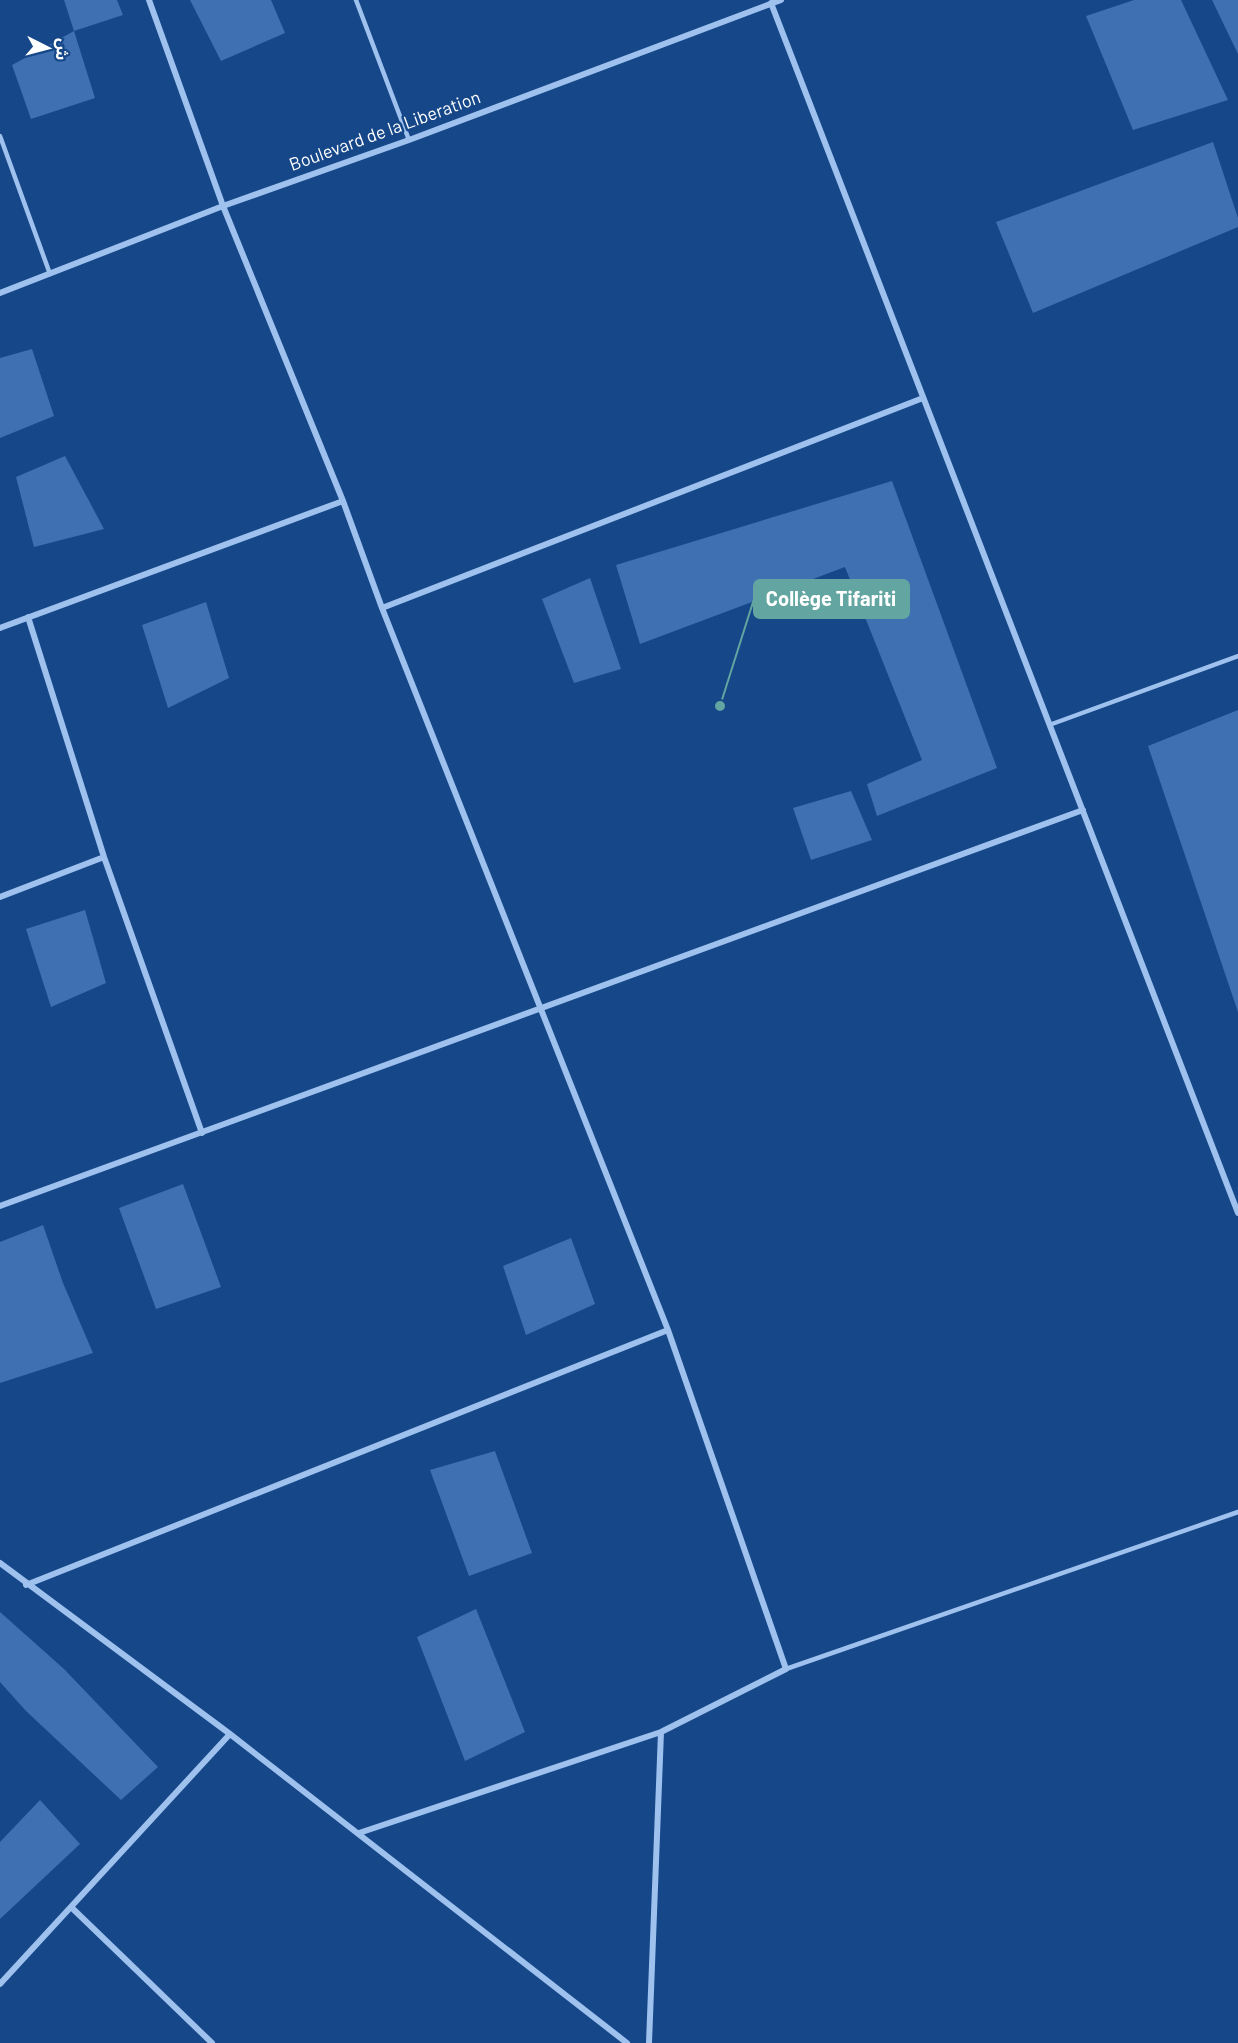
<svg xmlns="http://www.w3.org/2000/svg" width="1238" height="2043" font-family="Barlow,'Noto Sans Arabic',sans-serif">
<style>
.building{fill:#3e70b2}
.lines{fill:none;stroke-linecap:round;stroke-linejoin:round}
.lane{stroke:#9ec1ee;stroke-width:4.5}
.street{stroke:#9ec1ee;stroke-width:6}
.labels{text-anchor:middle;stroke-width:5;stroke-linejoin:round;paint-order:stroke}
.street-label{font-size:18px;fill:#fff;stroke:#164789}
.leader{fill:none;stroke:#63a6a1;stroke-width:2}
.callout-dot{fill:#63a6a1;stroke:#164789;stroke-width:2}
.callout{fill:#63a6a1;stroke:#63a6a1;stroke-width:2}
.callout-label{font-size:20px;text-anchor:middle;font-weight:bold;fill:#fff}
</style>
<rect width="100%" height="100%" fill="#164789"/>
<path class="building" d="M64,0H117L123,15L74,31L95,98L31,119L12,65L74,31Z
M190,0H271L285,33L221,61Z
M1134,0H1181L1228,100L1133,130L1086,16Z
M1212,0H1238V54Z
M1213,142L1238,218V227L1033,313L996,222Z
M32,349L54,416L0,438V358Z
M65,456L104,529L34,547L16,477Z
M892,481L997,768L877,816L867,784L922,760L845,567L640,644L616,565Z
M590,578L621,669L574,683L542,599Z
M206,602L229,678L168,708L142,625Z
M1238,710V1012L1148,746Z
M851,791L872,840L811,860L793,808Z
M85,910L106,983L51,1007L26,929Z
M183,1184L221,1287L156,1309L119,1208Z
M43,1225L63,1283L93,1353L0,1383V1242Z
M571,1238L595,1304L526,1335L503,1266Z
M495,1451L532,1553L469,1576L430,1470Z
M476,1609L525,1732L465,1761L417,1637Z
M0,1612L64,1669L158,1767L121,1800L26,1711L0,1682Z
M40,1800L80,1844L0,1919V1842Z"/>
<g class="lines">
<path class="lane" d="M356,0L409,140
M0,136L50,274
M1052,724L1238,656
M786,1669L1238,1512"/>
<path class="street" d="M149,0L223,206L343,501L382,608L668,1330L786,1669L661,1732L359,1833
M771,3L1238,1213
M0,293L223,206L409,140L781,0
M382,608L923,398
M28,617L104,857L202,1133
M0,628L343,501
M0,897L104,857
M0,1206L1083,810
M0,1563L230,1734L627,2043
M26,1585L668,1330
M71,1907L212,2043
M0,1984L230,1734
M649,2043L661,1732"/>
</g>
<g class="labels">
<g class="street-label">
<text transform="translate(385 131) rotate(-20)" y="6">Boulevard de la Liberation</text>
</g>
</g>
<path class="leader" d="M720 706L754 599"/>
<circle class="callout-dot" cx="720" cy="706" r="6"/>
<rect class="callout" x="754" y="580" width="155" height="38" rx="6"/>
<g class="callout-label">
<text x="831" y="606">Collège Tifariti</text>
</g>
<g transform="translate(48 48) rotate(96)" stroke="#164789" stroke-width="4.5" paint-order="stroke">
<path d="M0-4.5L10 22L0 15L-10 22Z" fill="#ffffff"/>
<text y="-9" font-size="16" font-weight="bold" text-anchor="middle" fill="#ffffff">ش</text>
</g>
</svg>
